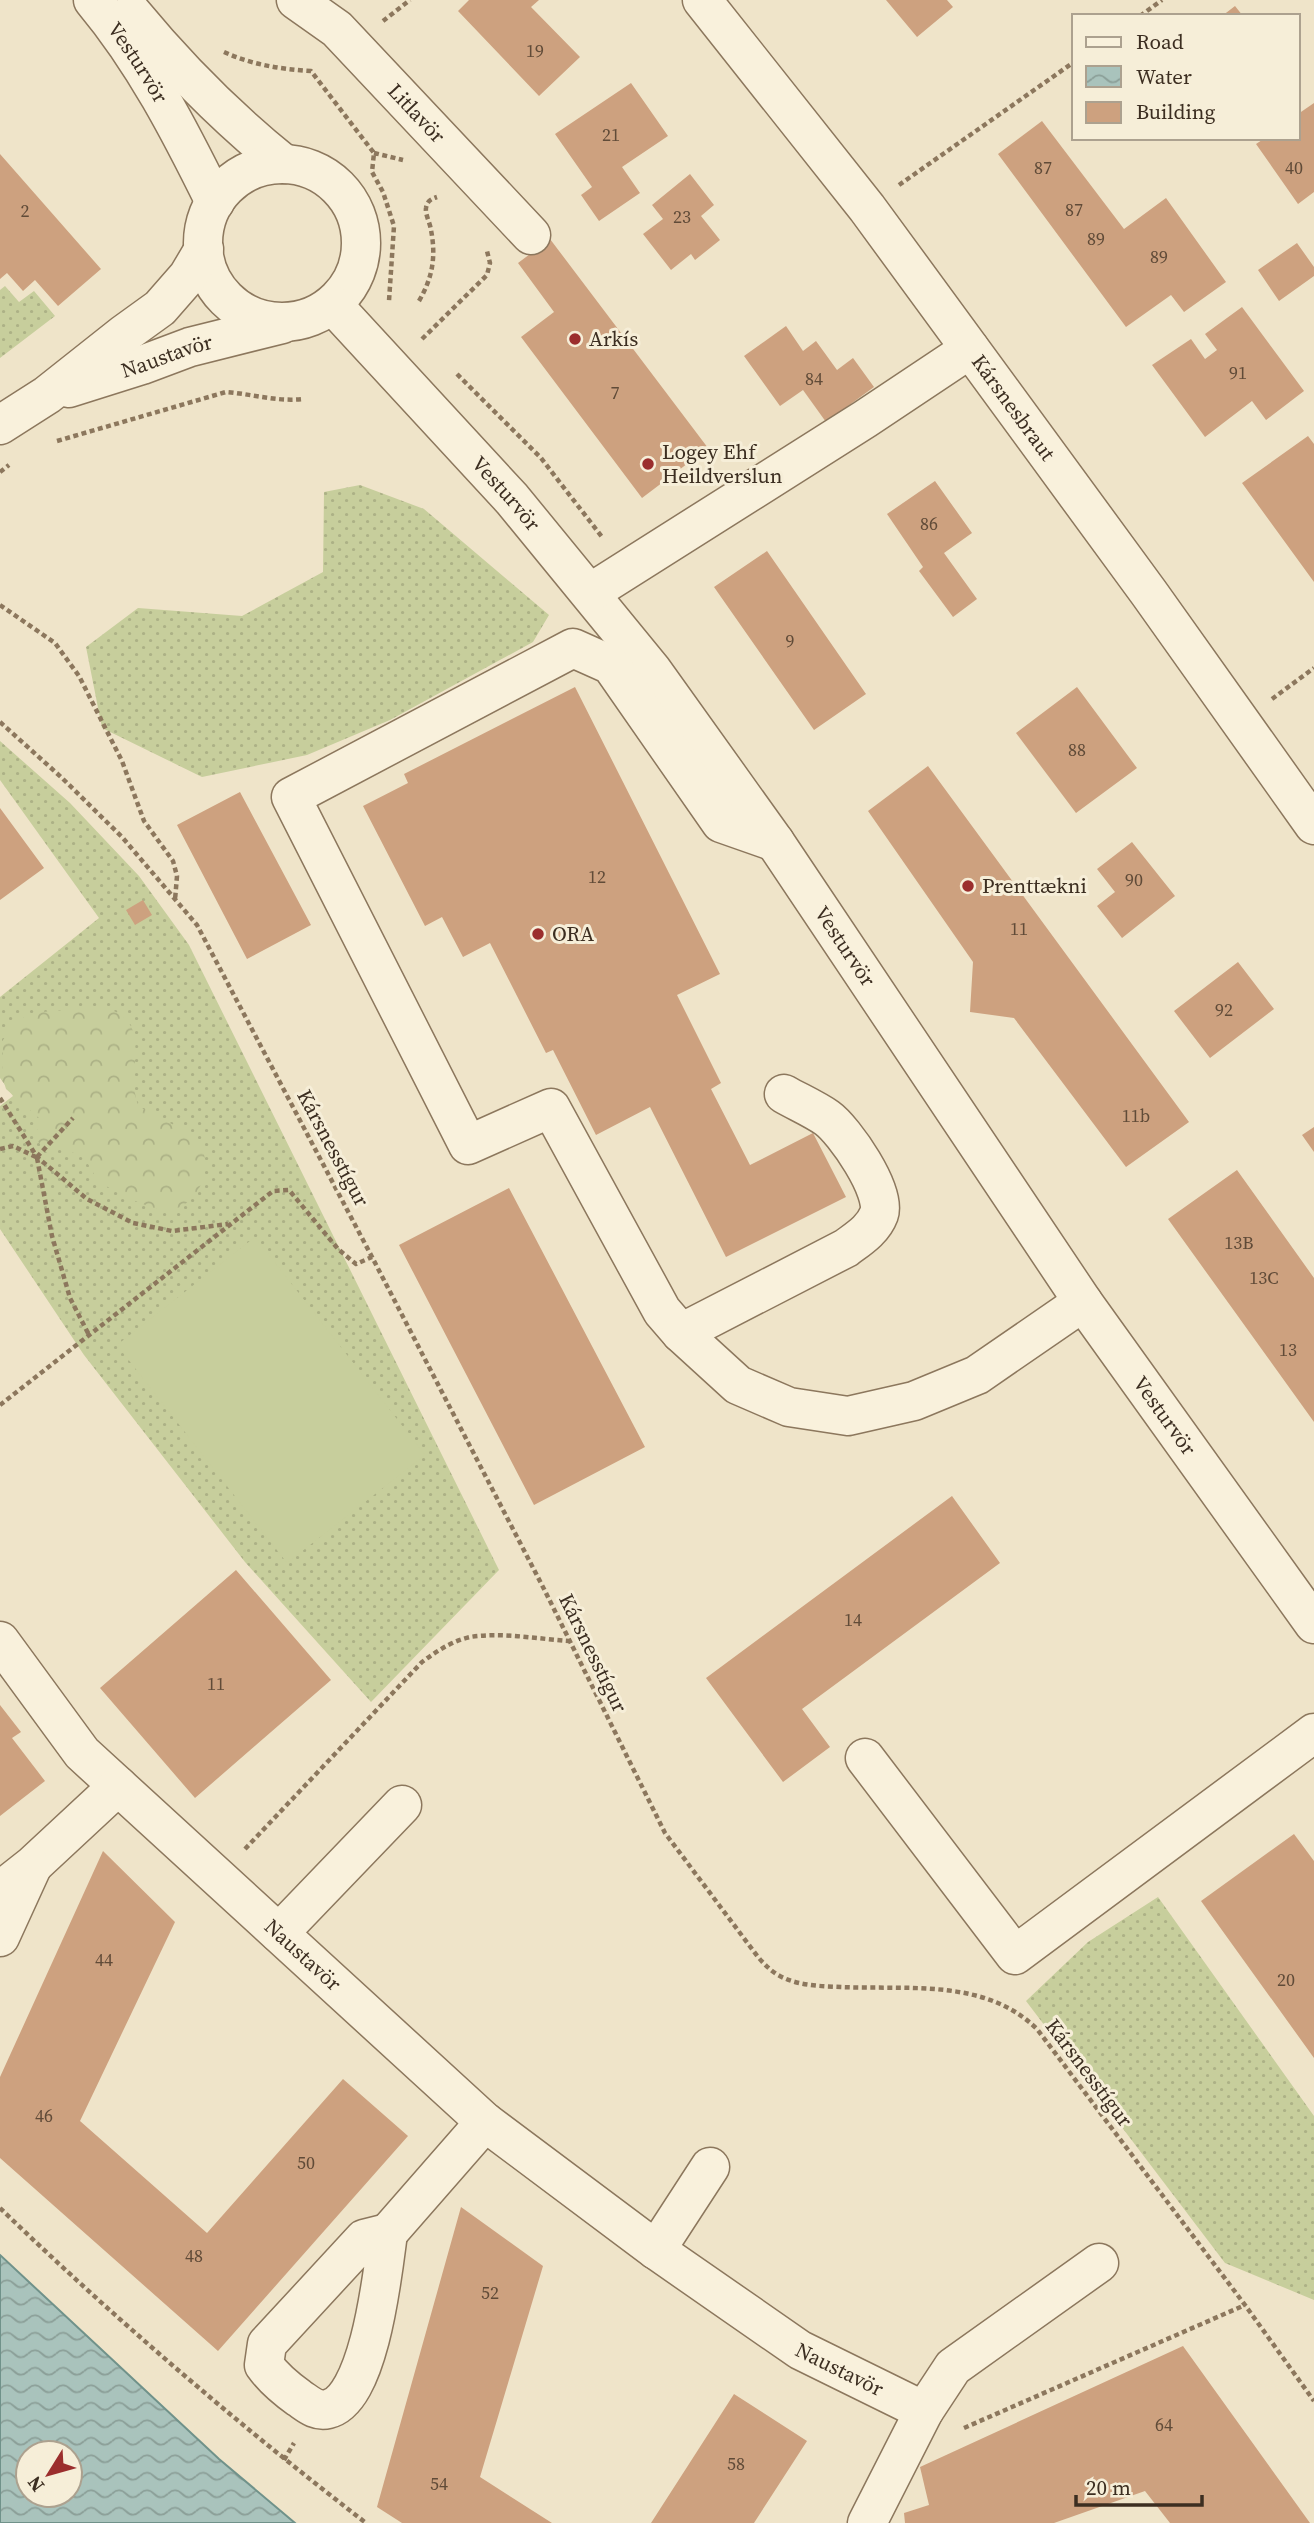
<svg xmlns="http://www.w3.org/2000/svg" width="1314" height="2523" font-family="'Source Serif 4',serif">
<style>
.grass{fill:url(#grass-dots)}
.forest{fill:url(#forest-crowns)}
.pitch{fill:#c7ce9c}
.water{fill:url(#water-waves);stroke:#70928a;stroke-width:2;fill-rule:evenodd}
.building{fill:#cda17f}
.lines{fill:none;stroke-linecap:round;stroke-linejoin:round}
.minor-casing{stroke:#8c775d;stroke-width:41}
.path{stroke:#8c775d;stroke-width:4.5;stroke-dasharray:5 3.5;stroke-linecap:butt}
.minor{stroke:#f9f1dc;stroke-width:38}
.poi-dot{fill:#9b2e2d;stroke:#f6eed8;stroke-width:2.5}
.labels{text-anchor:middle;stroke-width:6;stroke-linejoin:round;paint-order:stroke}
.number-label{font-size:18px;fill:#604b38}
.street-label{font-size:21px;fill:#3c2e21;stroke:#f6eed8}
.poi-label{font-size:21px;fill:#3c2e21;stroke:#f6eed8;text-anchor:start}
</style>
<defs>
<pattern id="grass-dots" width="8" height="8" patternUnits="userSpaceOnUse" patternTransform="scale(1.75)"><rect width="8" height="8" fill="#c7ce9c"/><path d="M2 2h.1M6 6h.1" fill="none" stroke="#acb186" stroke-width="1.8" stroke-linecap="round"/></pattern>
<pattern id="forest-crowns" width="20" height="18" patternUnits="userSpaceOnUse" patternTransform="scale(1.75)"><rect width="20" height="18" fill="#c7ce9c"/><path d="M2 6a3 3 0 1 1 6 0M12 15a3 3 0 1 1 6 0" fill="none" stroke="#acb186"/></pattern>
<pattern id="water-waves" width="16" height="10" patternUnits="userSpaceOnUse" patternTransform="scale(1.75)"><rect width="16" height="10" fill="#a9c3bc"/><path d="M0 5q4-4 8 0t8 0" fill="none" stroke="#8b9f98"/></pattern>
</defs>
<rect width="100%" height="100%" fill="#efe4c9"/>
<path class="grass" d="M5,286L19,302L34,291L55,316L0,358V290Z
M360,485L424,509L549,615L533,642L390,720L307,755L202,777L102,728L86,647L138,608L242,616L323,572L324,492Z
M0,741L70,803L139,876L189,945L499,1570L371,1702L245,1562L84,1355L0,1229V1106L13,1096L0,1078V997L99,918L0,780Z
M1158,1897L1314,2116V2300L1225,2263L1026,2001L1088,1942Z"/>
<path class="forest" d="M102,1007C157,1020 124,1069 138,1105C156,1121 187,1125 200,1145C217,1172 191,1219 157,1209C143,1205 110,1191 100,1181C92,1174 89,1163 82,1155L58,1149L47,1153L32,1134L39,1128L40,1119L6,1089L2,1076L3,1040L12,1027L25,1016L42,1012Z"/>
<path class="pitch" d="M255,1237L425,1455L287,1563L117,1345Z"/>
<path class="water" d="M0,2255L219,2459L295,2523H0ZM28,2453H70V2495H28Z"/>
<path class="building" d="M469,0H539L531,7L580,57L539,96L458,11Z
M886,0H947L953,7L917,37Z
M1235,6L1243,16H1222Z
M631,83L668,136L622,167L640,193L599,221L581,195L592,187L555,134Z
M1314,103V192L1298,204L1256,144L1265,138H1298V114Z
M1042,121L1124,229L1166,198L1226,282L1184,312L1171,295L1126,327L998,154Z
M0,154L101,269L58,306L35,280L23,291L7,273L0,279Z
M690,174L714,205L701,216L720,240L695,260L691,254L671,270L643,234L663,219L652,205Z
M550,239L708,448L642,498L521,337L554,312L518,263Z
M1297,243L1314,267V276L1279,301L1258,270Z
M1242,307L1304,391L1266,420L1252,401L1205,437L1152,365L1191,339L1205,359L1217,350L1205,334Z
M786,326L803,351L816,341L837,370L853,358L874,387L826,422L803,390L780,406L744,356Z
M1308,436L1314,444V582L1242,483Z
M935,481L972,533L944,553L977,599L953,617L919,571L923,567L887,514Z
M767,551L866,694L814,730L714,587Z
M575,687L720,974L677,995L721,1083L711,1089L750,1165L813,1133L846,1197L726,1257L650,1107L596,1135L553,1050L546,1053L490,943L463,957L442,917L425,926L363,806L408,783L404,774Z
M1077,687L1137,768L1076,813L1016,733Z
M928,766L1189,1122L1126,1167L1014,1018L970,1012L973,962L868,811Z
M240,792L311,925L247,959L177,825Z
M0,808L44,868L0,900Z
M1132,842L1175,896L1122,938L1097,906L1115,892L1097,869Z
M143,900L152,915L135,925L126,910Z
M1238,962L1274,1009L1210,1058L1174,1011Z
M1314,1127V1152L1302,1135Z
M1237,1170L1314,1278V1422L1168,1219Z
M509,1188L645,1447L534,1505L399,1245Z
M952,1496L1000,1563L802,1709L830,1747L783,1782L706,1678Z
M236,1570L331,1680L195,1798L100,1688Z
M0,1705L21,1732L12,1738L45,1781L0,1816Z
M1294,1834L1314,1861V2058L1201,1901Z
M103,1851L175,1922L80,2121L207,2233L343,2079L408,2136L218,2351L0,2158V2077Z
M461,2207L543,2266L480,2477L552,2523H402L377,2507Z
M1183,2346L1310,2523H1170L1145,2491L1054,2523H905L904,2513L929,2505L920,2467Z
M734,2394L807,2441L754,2523H651Z"/>
<g class="lines">
<defs>
<g id="minor">
<path id="s1" d="M93,0C144,61 180,131 215,202"/>
<path id="s2" d="M296,0L337,29L531,235"/>
<path id="s3" d="M702,0L867,208L1149,593L1314,825"/>
<path d="M132,13C179,70 227,118 284,164"/>
<circle cx="282" cy="243" r="79"/>
<path id="s4" d="M333,305L512,499L652,670L775,842L1083,1302L1314,1624"/>
<path id="s5" d="M69,388L142,365L190,347L282,324"/>
<path d="M0,425L47,395L124,334L160,308L188,276L204,249"/>
<path d="M590,593L865,419L970,349"/>
<path d="M775,842L721,823L611,665L573,648L291,797L468,1145L551,1108L662,1311L681,1333L738,1385L789,1407L848,1416L914,1401L977,1375L1083,1302"/>
<path d="M681,1333L846,1248C858,1239 873,1230 879,1214C887,1192 844,1130 827,1118C814,1109 798,1102 784,1094"/>
<path id="s6" d="M0,1641L82,1753L485,2122L656,2250L800,2350L924,2411"/>
<path d="M865,1758L1015,1955L1314,1733"/>
<path d="M0,1891L33,1865L118,1786"/>
<path d="M279,1933L402,1805"/>
<path d="M0,1937L32,1867"/>
<path d="M388,2233C383,2270 370,2399 328,2409C316,2412 308,2404 299,2398C285,2388 274,2379 264,2365L267,2344L364,2239Z"/>
<path d="M388,2233L485,2122"/>
<path d="M656,2250L710,2167"/>
<path d="M867,2523L924,2411L953,2367L1099,2263"/>
</g>
</defs>
<use href="#minor" class="minor-casing"/>
<path class="path" d="M1140,16L1162,0
M383,21L410,0
M224,52C253,65 280,69 311,71L374,153L372,172L383,192L394,226L389,301
M374,153L403,160
M899,185L1074,62
M419,301C433,277 436,256 431,230C430,223 425,214 426,208C427,201 431,199 437,197
M422,339L487,275L490,263L487,251
M457,374L541,458L602,537
M57,441L226,392C252,394 277,402 303,399
M0,472L9,465
M0,605L55,643L79,676L122,761L144,821L173,861L177,876L175,900
M1272,699L1314,668
M0,722L61,777L122,837L197,925L372,1257L544,1589L665,1833L758,1957C764,1964 770,1970 778,1975C797,1986 820,1986 841,1987C908,1990 985,1978 1037,2029L1245,2305L1314,2401
M0,1098L37,1157L87,1199L133,1223L172,1231L228,1224
M0,1149L13,1146L36,1157
M37,1157L73,1118
M37,1158L52,1236L70,1298L89,1335
M0,1405L273,1191L289,1190L338,1249L356,1264L372,1257
M245,1849L422,1662C437,1651 452,1641 470,1637C502,1632 538,1639 569,1641
M0,2208C116,2320 239,2425 366,2523
M964,2428L1245,2305
M284,2460L294,2443"/>
<use href="#minor" class="minor"/>
</g>
<g class="poi-dot">
<circle cx="575" cy="339" r="7"/>
<circle cx="648" cy="464" r="7"/>
<circle cx="968" cy="886" r="7"/>
<circle cx="538" cy="934" r="7"/>
</g>
<g class="labels">
<g class="number-label">
<text x="535" y="57">19</text>
<text x="611" y="141">21</text>
<text x="1043" y="174">87</text>
<text x="1294" y="174">40</text>
<text x="1074" y="216">87</text>
<text x="25" y="217">2</text>
<text x="682" y="223">23</text>
<text x="1096" y="245">89</text>
<text x="1159" y="263">89</text>
<text x="1238" y="379">91</text>
<text x="814" y="385">84</text>
<text x="615" y="399">7</text>
<text x="929" y="530">86</text>
<text x="790" y="647">9</text>
<text x="1077" y="756">88</text>
<text x="597" y="883">12</text>
<text x="1134" y="886">90</text>
<text x="1019" y="935">11</text>
<text x="1224" y="1016">92</text>
<text x="1136" y="1122">11b</text>
<text x="1239" y="1249">13B</text>
<text x="1264" y="1284">13C</text>
<text x="1288" y="1356">13</text>
<text x="853" y="1626">14</text>
<text x="216" y="1690">11</text>
<text x="104" y="1966">44</text>
<text x="1286" y="1986">20</text>
<text x="44" y="2122">46</text>
<text x="306" y="2169">50</text>
<text x="194" y="2262">48</text>
<text x="490" y="2299">52</text>
<text x="1164" y="2431">64</text>
<text x="736" y="2470">58</text>
<text x="439" y="2490">54</text>
</g>
<g class="street-label">
<text dy="7" stroke="none"><textPath href="#s1" startOffset="77">Vesturvör</textPath></text>
<text dy="7" stroke="none"><textPath href="#s2" startOffset="166">Litlavör</textPath></text>
<text dy="7" stroke="none"><textPath href="#s5" startOffset="103">Naustavör</textPath></text>
<text dy="7" stroke="none"><textPath href="#s3" startOffset="513">Kársnesbraut</textPath></text>
<text dy="7" stroke="none"><textPath href="#s4" startOffset="256">Vesturvör</textPath></text>
<text dy="7" stroke="none"><textPath href="#s4" startOffset="822">Vesturvör</textPath></text>
<text transform="translate(333 1148) rotate(62)" y="7">Kársnesstígur</text>
<text dy="7" stroke="none"><textPath href="#s4" startOffset="1390">Vesturvör</textPath></text>
<text transform="translate(593 1653) rotate(64)" y="7">Kársnesstígur</text>
<text dy="7" stroke="none"><textPath href="#s6" startOffset="438">Naustavör</textPath></text>
<text transform="translate(1089 2073) rotate(53)" y="7">Kársnesstígur</text>
<text dy="7" stroke="none"><textPath href="#s6" startOffset="1118">Naustavör</textPath></text>
</g>
<g class="poi-label">
<text x="589" y="346">Arkís</text>
<text x="662" y="459">Logey Ehf<tspan x="662" dy="24">Heildverslun</tspan></text>
<text x="982" y="893">Prenttækni</text>
<text x="552" y="941">ORA</text>
</g>
</g>
<rect x="1072" y="14" width="228" height="126" fill="#f6eed8" stroke="#aca18f" stroke-width="2"/>
<rect x="1086" y="37" width="35" height="10" fill="#f9f1dc" stroke="#aca18f" stroke-width="2"/>
<text x="1136" y="49" font-size="21" fill="#3c2e21">Road</text>
<rect x="1086" y="66" width="35" height="21" fill="url(#water-waves)" stroke="#aca18f" stroke-width="2"/>
<text x="1136" y="84" font-size="21" fill="#3c2e21">Water</text>
<rect x="1086" y="102" width="35" height="21" fill="#cda17f" stroke="#aca18f" stroke-width="2"/>
<text x="1136" y="119" font-size="21" fill="#3c2e21">Building</text>
<g transform="translate(49 2474) rotate(233)"><circle r="33" fill="#f6eed8" stroke="#aca18f" stroke-width="2"/>
<path d="M0-5L12 26L0 18L-12 26Z" fill="#9b2e2d"/>
<text y="-10" font-size="19" font-weight="bold" text-anchor="middle" fill="#3c2e21">N</text>
</g>
<path d="M1076 2495v10h126v-10" fill="none" stroke="#3c2e21" stroke-width="3.5"/>
<text x="1086" y="2495" font-size="21" fill="#3c2e21" stroke="#f6eed8" stroke-width="5" paint-order="stroke">20 m</text>
</svg>
